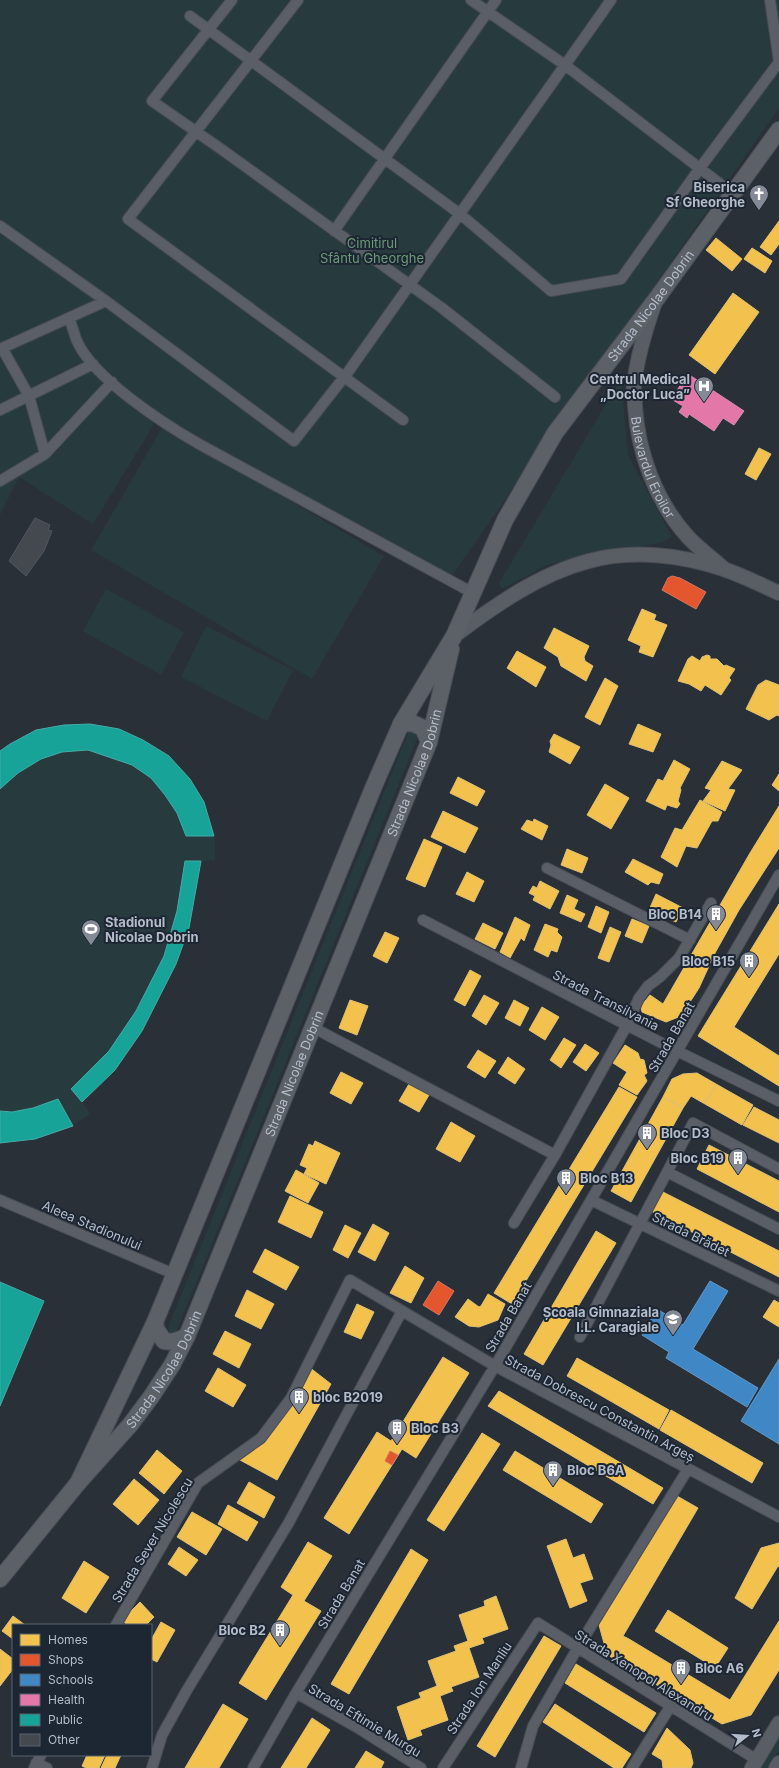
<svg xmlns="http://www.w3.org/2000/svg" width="779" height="1768" font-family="Inter,sans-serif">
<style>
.green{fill:#273a3e}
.homes{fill:#f2c14e;stroke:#dfc073}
.shops{fill:#e4572e;stroke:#d6755c}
.schools{fill:#3f88c5;stroke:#6298c6}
.health{fill:#e377a8;stroke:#d58cb2}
.public{fill:#17a398;stroke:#46aaa7}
.building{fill:#444950;stroke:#52575f}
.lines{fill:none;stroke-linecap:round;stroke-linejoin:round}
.street-casing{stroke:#484c53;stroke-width:12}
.secondary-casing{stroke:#484c53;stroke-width:16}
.primary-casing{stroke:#484c55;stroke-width:18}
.street{stroke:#5a5e66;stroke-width:10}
.secondary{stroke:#595d64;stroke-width:14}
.primary{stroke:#5c6168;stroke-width:16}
.labels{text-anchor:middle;stroke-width:4;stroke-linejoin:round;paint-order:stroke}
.poi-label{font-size:13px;font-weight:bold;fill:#b4bcc9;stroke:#1d2633;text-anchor:end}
.park-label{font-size:13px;fill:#6b9a76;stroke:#1d2633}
.street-label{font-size:13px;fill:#b4bcc9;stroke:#1d2633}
</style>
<rect width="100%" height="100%" fill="#2a3038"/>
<path class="green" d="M0,0H779V108L451,577L156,421L93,524L19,477L0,515Z
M621,379L628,455L672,537L663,542L549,564L502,589L499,583Z
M163,426L384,556L312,679L91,550Z
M106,589L184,632L161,675L83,631Z
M206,626L293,670L267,721L181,677Z
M90,724C100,725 111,726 120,729C168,747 204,784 214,836C216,843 215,852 215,860L201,861L189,928L176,964L159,999L142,1031L115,1070L82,1102L90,1114C60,1135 35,1139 0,1143V751C29,730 55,725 90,724Z
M411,731H414L418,735L417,739L177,1330L174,1333L170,1332L168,1329L169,1325L408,733Z
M779,1739V1750L768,1768H761Z"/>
<path class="homes" d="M779,221V244L771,255L760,247Z
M716,238L742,259L732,271L706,250Z
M752,248L772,261L765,273L744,259Z
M733,293L759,312L715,374L689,355Z
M759,448L771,454L756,480L745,474Z
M642,609L656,615L654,620L667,625L653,657L639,652L641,646L628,640Z
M554,628L589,646L584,657L585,661L593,666L586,681L561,666L558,657L544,648Z
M517,651L546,667L536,687L507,668Z
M707,655L710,656V659H717L724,666L726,665L735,669L729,678L731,680L721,695L705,685L701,691L689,684L678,681L688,659L692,656L700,661L702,657Z
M605,678L618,686L600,725L585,717Z
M766,680L779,685V716L777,715L769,720L746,709L758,685Z
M638,724L661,734L653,752L629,744Z
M554,734L580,747L570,764L549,752L551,745L550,741Z
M674,760L690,769L680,788L681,790L678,801L680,804L677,808L667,805L665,810L646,801L658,779L663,781Z
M722,761L742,770L728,789L735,790L725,811L703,801L711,790L705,788Z
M779,774V791L772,785Z
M458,777L485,791L477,806L450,793Z
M605,784L629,798L611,829L587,815Z
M700,800L722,812L718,821H712L697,848L686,846L677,867L661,857L675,828L682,830Z
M779,806V848L739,910L715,953L699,988L681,1016L666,1022L642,1012L641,1006L650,995L663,1004L750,853Z
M443,811L478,828L465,853L431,837Z
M534,819L548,826L542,840L521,829L527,820L533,822Z
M424,839L442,847L425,887L406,879Z
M567,849L588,858L582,873L561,865Z
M633,859L663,874L659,884L651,882L648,885L625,872Z
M467,872L484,881L474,902L456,894Z
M540,881L559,891L550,909L533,900L535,896L529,893L533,886L537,888Z
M656,894L683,908L676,922L649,910Z
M567,895L578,900L574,909L585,914L581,922L560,913Z
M779,904V954L734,1027L779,1056V1086L698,1036Z
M596,906L609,912L601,933L588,927Z
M515,917L530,925L524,941L521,938L510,958L500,952Z
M632,919L649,926L642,943L625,936Z
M483,923L503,933L495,949L475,939Z
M545,924L558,929L557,932L562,937L557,952L551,950L548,957L534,950Z
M610,927L621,932L609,962L598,958Z
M385,932L399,938L387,963L373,956Z
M470,970L481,976L465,1006L454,1000Z
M484,995L499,1003L486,1025L472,1016Z
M350,1000L368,1006L357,1035L339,1028Z
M514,1000L529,1008L520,1026L505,1018Z
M542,1007L559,1017L545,1040L529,1030Z
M564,1038L576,1045L561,1068L550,1060Z
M585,1044L599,1053L586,1071L573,1062Z
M625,1045L638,1053L640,1059L644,1060L647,1073L644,1075L647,1081L637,1095L619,1085L627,1072L613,1063Z
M478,1050L496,1061L485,1078L467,1067Z
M508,1057L525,1069L515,1084L498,1073Z
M341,1072L363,1083L351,1104L330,1093Z
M697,1073L716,1084L705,1104L691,1096L683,1108L663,1097L672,1079L683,1074Z
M409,1084L429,1095L419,1112L399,1101Z
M716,1084L753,1105L742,1125L705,1104Z
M619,1087L637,1097L512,1304L494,1293Z
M663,1097L683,1108L631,1202L611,1191Z
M754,1107L779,1120V1143L743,1125Z
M451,1122L475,1136L460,1162L436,1149Z
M315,1141L340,1153L326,1184L304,1174L307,1168L300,1165L309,1144L313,1146Z
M709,1145L779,1181V1212L697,1169Z
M296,1170L319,1183L308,1203L285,1191Z
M661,1191L779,1251V1277L651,1211Z
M290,1196L323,1212L311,1238L278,1222Z
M373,1224L389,1233L375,1261L358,1252Z
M345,1225L361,1233L348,1258L333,1250Z
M596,1231L616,1243L543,1365L524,1354Z
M265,1249L299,1267L286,1290L253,1272Z
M405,1266L424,1278L411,1303L390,1293Z
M247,1290L274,1304L261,1329L235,1316Z
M488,1294L505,1304L498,1320L479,1327L469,1326L455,1317L468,1299L479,1307L481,1306Z
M774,1300L779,1303V1327L763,1317Z
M357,1304L374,1312L361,1339L344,1332Z
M225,1331L251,1344L239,1368L213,1354Z
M443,1357L469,1373L416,1458L402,1449L349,1534L324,1518L377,1432L391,1441Z
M577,1358L669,1410L659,1429L567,1376Z
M309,1367L331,1384L277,1480L240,1460L267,1438L298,1389Z
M218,1368L246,1385L233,1407L205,1391Z
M499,1391L663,1488L653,1504L488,1406Z
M671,1410L763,1463L752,1483L660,1430Z
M482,1433L500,1444L444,1531L427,1520Z
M157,1450L182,1471L164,1494L139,1473Z
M515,1451L603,1504L591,1523L503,1470Z
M134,1479L159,1500L138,1525L113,1504Z
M249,1482L275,1497L264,1518L237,1503Z
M677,1496L698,1508L623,1636L629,1639L615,1660L607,1654L599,1625Z
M228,1505L258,1522L247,1541L218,1524Z
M192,1512L222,1529L206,1555L177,1537Z
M566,1539L573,1558L584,1554L593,1579L580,1583L587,1601L570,1608L547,1546Z
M308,1542L332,1556L304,1601L321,1611L266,1700L239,1683L293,1595L281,1587Z
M779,1543V1567L778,1566L752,1609L735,1598L761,1548Z
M179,1547L198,1560L186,1576L168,1564Z
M411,1549L428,1560L349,1694L331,1684Z
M84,1561L109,1577L86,1613L62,1598Z
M496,1596L508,1629L482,1638L484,1643L469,1648L479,1677L451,1687L453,1691L440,1696L448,1720L420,1730L422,1735L408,1740L397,1707L421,1698L419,1693L437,1686L428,1661L456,1651L454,1646L468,1641L459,1615L485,1606L484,1601Z
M140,1602L154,1617L146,1625H127L122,1620Z
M668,1610L728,1648L715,1668L655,1631Z
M13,1616L25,1625H13V1639L2,1631Z
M779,1621V1670L751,1715L722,1724L615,1660L629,1639L730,1700Z
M161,1622L175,1630L157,1662L151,1659V1640Z
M544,1636L561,1646L495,1757L477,1746Z
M0,1649L13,1659V1669L0,1686Z
M576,1664L656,1713L644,1732L565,1683Z
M223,1704L248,1719L219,1768H185Z
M555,1704L631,1754L622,1768H614L543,1722Z
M312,1718L330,1730L306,1768H281Z
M667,1728L690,1750L693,1763L691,1768H663L662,1760L652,1754Z
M366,1751L384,1762L381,1768H355Z
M87,1755H105L99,1768H86L82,1766Z
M107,1755H121L115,1768H101Z"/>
<path class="shops" d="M672,576L680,578L706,592L696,609L662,590L668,578Z
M438,1281L454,1291L439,1315L423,1305Z
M390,1451L398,1455L392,1465L385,1461Z"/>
<path class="schools" d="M710,1281L728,1291L693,1349L758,1388L747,1407L666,1358L669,1352L642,1335L657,1309L683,1325Z
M779,1359V1444L741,1421Z"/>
<path class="health" d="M688,374L744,411L734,425L723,418L714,431L689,414L687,418L679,412L683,406L671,399Z"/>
<path class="public" d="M90,724L119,729L143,740L169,756L190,779L204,802L214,836H186L177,813L165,795L151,778L132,765L88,750L62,752L41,759L18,773L0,789V751L10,744L36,730L64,725Z
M185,861H201L189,928L176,964L142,1031L115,1070L82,1102L71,1089L109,1051L136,1011L164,956L177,911Z
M58,1099L73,1126L35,1139L0,1143V1111L12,1112L33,1108Z
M0,1282L44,1301L0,1406Z"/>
<path class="building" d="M35,518L50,525L48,530L52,531L44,551L26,576L9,561Z"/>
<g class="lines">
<defs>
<path id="street" d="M232,0L152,101L221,149L442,308L555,397
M298,0L128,219L403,420
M471,0L565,65L732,193
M190,16L460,214L551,291L621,279L700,168L779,62L770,0
M0,226L106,301L294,441L348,372L611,0
M334,231L496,0
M69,318C72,325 74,334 77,341C93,378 164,424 199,444L473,593
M2,348L29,396L45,454
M0,349L106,301
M0,410L93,364
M0,481L45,454L112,382
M547,868L690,940
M423,920L677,1051L779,1101
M314,1028L555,1155
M667,1172L779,1229
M0,1200L174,1274
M591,1200L779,1291
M514,1223L555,1155L627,1025L639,998L648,986L660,977L679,958L711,903
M580,1337L693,1123L779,1169
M116,1625L198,1483L261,1438L291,1398L350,1280L495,1366L779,1517
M296,1693L358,1728L421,1768
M36,1763L47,1768
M34,1768L41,1755
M152,1768L162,1735L187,1690L288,1524L402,1311
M253,1768L296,1693L495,1366L779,875
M443,1768L538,1623L757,1760
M521,1768L533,1726L577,1649L688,1469
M632,1768L670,1707"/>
<g id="secondary">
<path id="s1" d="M654,305C645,331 637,357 634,385C633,392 635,399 635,406C638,453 656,502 688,537C698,548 711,557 722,567"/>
<path d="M454,636C494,606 539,574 589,561C632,549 682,555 723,569C742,575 761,585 779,593"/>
<path d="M752,1768L779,1723"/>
<path d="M776,1768L779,1763"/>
</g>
<g id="primary">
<path d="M401,724L412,723L423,728L429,742"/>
<path d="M155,1322L156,1329L164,1341C173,1343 179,1340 187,1336"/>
<path id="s2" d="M78,1483L155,1322L374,786L401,724L454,636L505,520L555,433L657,298L779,130"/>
<path id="s3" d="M0,1579L78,1483L130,1425L151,1397L172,1365L187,1336L429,742L451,649"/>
</g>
</defs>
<use href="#street" class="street-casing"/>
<use href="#secondary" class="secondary-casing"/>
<use href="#primary" class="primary-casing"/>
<use href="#street" class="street"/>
<use href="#secondary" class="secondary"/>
<use href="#primary" class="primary"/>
</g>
<defs>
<symbol id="church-pin" viewBox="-11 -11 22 30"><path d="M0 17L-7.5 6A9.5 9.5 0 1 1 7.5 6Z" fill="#848b96" stroke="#1d2633"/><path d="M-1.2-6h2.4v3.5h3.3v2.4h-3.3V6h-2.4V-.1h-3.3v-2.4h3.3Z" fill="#fff"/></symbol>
<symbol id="hospital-pin" viewBox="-11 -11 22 30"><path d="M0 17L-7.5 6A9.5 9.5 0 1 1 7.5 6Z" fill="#848b96" stroke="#1d2633"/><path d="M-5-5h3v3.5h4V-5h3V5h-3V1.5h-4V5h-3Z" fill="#fff"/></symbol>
<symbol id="building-pin" viewBox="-11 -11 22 30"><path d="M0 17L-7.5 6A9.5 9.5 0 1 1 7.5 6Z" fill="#848b96" stroke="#1d2633"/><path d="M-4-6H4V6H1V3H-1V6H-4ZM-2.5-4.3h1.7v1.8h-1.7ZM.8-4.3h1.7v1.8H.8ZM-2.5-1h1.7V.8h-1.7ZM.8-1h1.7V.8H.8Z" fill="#fff"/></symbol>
<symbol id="stadium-pin" viewBox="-11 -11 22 30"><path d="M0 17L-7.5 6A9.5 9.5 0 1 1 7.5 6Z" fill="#848b96" stroke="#1d2633"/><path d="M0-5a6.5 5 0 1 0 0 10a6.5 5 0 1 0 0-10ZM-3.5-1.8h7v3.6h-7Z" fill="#fff"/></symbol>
<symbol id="school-pin" viewBox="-11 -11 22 30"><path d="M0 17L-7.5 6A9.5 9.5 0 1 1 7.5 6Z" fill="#848b96" stroke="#1d2633"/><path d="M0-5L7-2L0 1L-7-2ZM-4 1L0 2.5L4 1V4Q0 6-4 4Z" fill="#fff"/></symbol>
</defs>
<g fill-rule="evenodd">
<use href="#church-pin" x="748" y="183" width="22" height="30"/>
<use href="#hospital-pin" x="693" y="375" width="22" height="30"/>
<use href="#building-pin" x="705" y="903" width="22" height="30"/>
<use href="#stadium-pin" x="80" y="918" width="22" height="30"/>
<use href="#building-pin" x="738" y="950" width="22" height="30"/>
<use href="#building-pin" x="636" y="1122" width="22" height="30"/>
<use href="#building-pin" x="727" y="1147" width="22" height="30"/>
<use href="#building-pin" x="555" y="1167" width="22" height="30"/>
<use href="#school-pin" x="662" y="1308" width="22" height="30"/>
<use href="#building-pin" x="288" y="1386" width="22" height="30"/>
<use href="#building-pin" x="386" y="1417" width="22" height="30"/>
<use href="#building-pin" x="542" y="1459" width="22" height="30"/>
<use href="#building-pin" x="269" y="1619" width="22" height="30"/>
<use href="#building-pin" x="670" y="1657" width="22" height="30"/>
</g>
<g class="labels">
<g class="poi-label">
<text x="745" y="192">Biserica<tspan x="745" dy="15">Sf Gheorghe</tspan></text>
<text x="690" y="384">Centrul Medical<tspan x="690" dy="15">„Doctor Luca”</tspan></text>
<text x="702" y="919">Bloc B14</text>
<text x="105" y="927" text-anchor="start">Stadionul<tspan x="105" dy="15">Nicolae Dobrin</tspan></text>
<text x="735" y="966">Bloc B15</text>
<text x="661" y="1138" text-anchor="start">Bloc D3</text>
<text x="724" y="1163">Bloc B19</text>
<text x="580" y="1183" text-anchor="start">Bloc B13</text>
<text x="659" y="1317">Școala Gimnaziala<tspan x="659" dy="15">I.L. Caragiale</tspan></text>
<text x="313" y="1402" text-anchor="start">bloc B2019</text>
<text x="411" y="1433" text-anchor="start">Bloc B3</text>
<text x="567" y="1475" text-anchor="start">Bloc B6A</text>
<text x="266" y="1635">Bloc B2</text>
<text x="695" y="1673" text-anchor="start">Bloc A6</text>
</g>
<g class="park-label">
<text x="372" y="248">Cimitirul<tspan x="372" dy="15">Sfântu Gheorghe</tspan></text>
</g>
<g class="street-label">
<text dy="5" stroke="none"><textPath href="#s2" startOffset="1314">Strada Nicolae Dobrin</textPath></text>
<text dy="5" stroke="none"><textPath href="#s1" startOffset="168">Bulevardul Eroilor</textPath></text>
<text dy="5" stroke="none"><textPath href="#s3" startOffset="915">Strada Nicolae Dobrin</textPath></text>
<text transform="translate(606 1000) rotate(27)" y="5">Strada Transilvania</text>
<text transform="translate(671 1037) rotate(-60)" y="5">Strada Banat</text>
<text dy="5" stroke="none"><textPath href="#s3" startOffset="591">Strada Nicolae Dobrin</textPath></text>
<text transform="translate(92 1225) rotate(23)" y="5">Aleea Stadionului</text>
<text transform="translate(691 1234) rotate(26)" y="5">Strada Brădet</text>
<text transform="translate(508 1317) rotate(-60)" y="5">Strada Banat</text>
<text dy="5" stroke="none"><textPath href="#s3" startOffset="267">Strada Nicolae Dobrin</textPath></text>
<text transform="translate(600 1408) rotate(28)" y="5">Strada Dobrescu Constantin Argeș</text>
<text transform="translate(152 1540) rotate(-59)" y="5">Strada Sever Nicolescu</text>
<text transform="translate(341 1594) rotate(-59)" y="5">Strada Banat</text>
<text transform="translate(644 1675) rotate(32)" y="5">Strada Xenopol Alexandru</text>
<text transform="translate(479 1688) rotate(-57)" y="5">Strada Ion Manliu</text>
<text transform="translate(365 1720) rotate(31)" y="5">Strada Eftimie Murgu</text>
</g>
</g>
<rect x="12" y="1624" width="140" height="132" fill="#1d2633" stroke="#59626f"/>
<rect x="20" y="1634" width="20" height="12" fill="#f2c14e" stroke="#59626f"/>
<text x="48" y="1644" font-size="12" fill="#b4bcc9">Homes</text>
<rect x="20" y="1654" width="20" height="12" fill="#e4572e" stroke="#59626f"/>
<text x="48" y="1664" font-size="12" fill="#b4bcc9">Shops</text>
<rect x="20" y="1674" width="20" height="12" fill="#3f88c5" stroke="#59626f"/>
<text x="48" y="1684" font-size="12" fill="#b4bcc9">Schools</text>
<rect x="20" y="1694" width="20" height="12" fill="#e377a8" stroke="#59626f"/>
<text x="48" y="1704" font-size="12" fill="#b4bcc9">Health</text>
<rect x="20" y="1714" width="20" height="12" fill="#17a398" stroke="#59626f"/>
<text x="48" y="1724" font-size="12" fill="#b4bcc9">Public</text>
<rect x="20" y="1734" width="20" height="12" fill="#444950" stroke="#59626f"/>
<text x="48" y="1744" font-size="12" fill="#b4bcc9">Other</text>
<g transform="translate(747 1736) rotate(73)" stroke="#1d2633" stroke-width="3" paint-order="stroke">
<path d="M0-3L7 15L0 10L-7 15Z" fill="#b4bcc9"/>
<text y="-6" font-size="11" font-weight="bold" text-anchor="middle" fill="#b4bcc9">N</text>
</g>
</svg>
